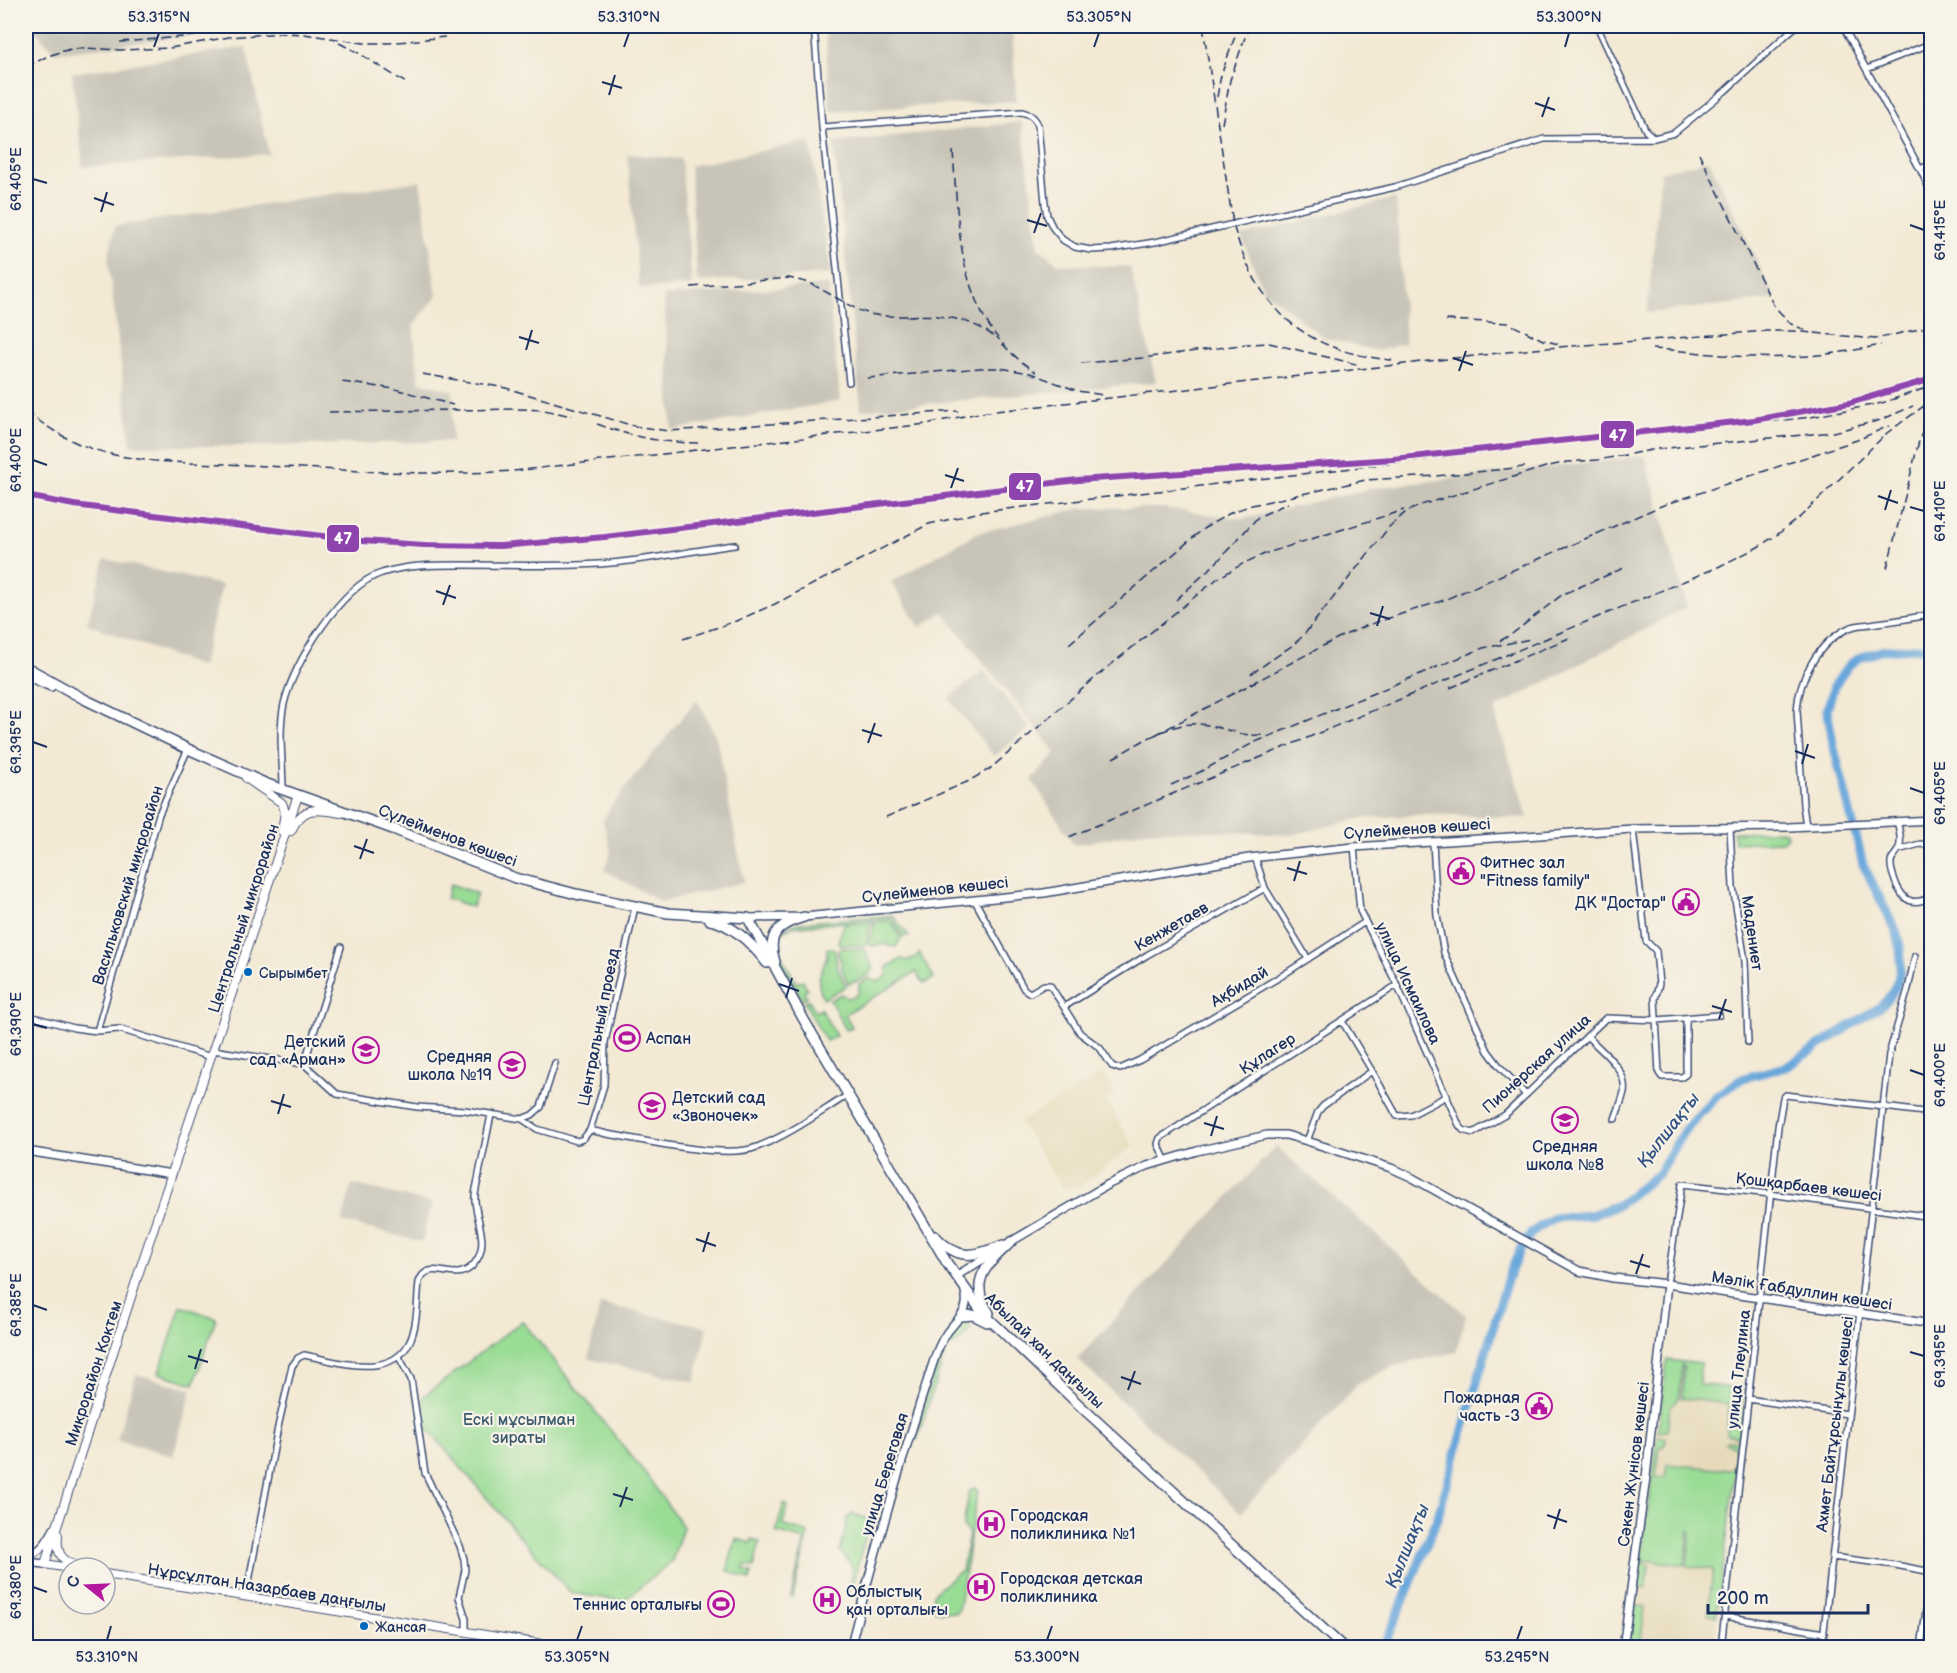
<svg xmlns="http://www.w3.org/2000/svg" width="1957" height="1673" font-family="'Balsamiq Sans',sans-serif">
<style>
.built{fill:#e6daba}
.industrial{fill:#c8c4b8}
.green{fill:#99dc94;stroke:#5a8679;stroke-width:1.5}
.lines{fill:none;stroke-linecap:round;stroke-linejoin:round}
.river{stroke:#69a7db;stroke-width:9}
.minor-casing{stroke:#3b4b70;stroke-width:8}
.tertiary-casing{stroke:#3b4b70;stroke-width:10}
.secondary-casing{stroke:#3b4b70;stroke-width:10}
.trunk-casing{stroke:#3b4b70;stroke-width:12}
.minor{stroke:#fff;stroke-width:5}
.tertiary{stroke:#fff;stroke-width:7}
.secondary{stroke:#fff;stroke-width:8}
.trunk{stroke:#fff;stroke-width:9}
.rail{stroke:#1b2f5e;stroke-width:1.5;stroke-dasharray:9 4.5;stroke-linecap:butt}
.rail-1-casing{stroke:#f7f3e8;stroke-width:10}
.rail-1{stroke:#8e44ad;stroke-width:6}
.ticks{fill:none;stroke:#1b2f5e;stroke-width:2}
.bus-dot{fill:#0065bd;stroke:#f7f3e8;stroke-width:2}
.labels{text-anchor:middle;stroke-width:4.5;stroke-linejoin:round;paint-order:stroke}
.bus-label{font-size:14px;fill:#1b2f5e;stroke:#f7f3e8;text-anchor:start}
.street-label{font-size:16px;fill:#1b2f5e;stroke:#f7f3e8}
.poi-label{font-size:16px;fill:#1b2f5e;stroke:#f7f3e8;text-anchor:start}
.park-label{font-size:16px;fill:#3a5a6c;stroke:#f7f3e8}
.water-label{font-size:18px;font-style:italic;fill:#325384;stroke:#f7f3e8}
.line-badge{stroke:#f7f3e8;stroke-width:2}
.badge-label{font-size:16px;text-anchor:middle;font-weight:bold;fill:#fff}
.neatline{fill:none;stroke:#1b2f5e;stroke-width:2}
.ticks-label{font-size:15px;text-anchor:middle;fill:#1b2f5e}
</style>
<rect width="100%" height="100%" fill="#f7f3e8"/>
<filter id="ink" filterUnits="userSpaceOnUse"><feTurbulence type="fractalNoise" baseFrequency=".0167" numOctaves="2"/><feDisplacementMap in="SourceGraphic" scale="12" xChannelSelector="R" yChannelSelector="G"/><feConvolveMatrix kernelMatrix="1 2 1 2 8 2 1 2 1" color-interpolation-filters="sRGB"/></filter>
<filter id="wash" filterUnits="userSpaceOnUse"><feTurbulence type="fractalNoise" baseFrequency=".008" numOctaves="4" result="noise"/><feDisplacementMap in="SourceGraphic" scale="24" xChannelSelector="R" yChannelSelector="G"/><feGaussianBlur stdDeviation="1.35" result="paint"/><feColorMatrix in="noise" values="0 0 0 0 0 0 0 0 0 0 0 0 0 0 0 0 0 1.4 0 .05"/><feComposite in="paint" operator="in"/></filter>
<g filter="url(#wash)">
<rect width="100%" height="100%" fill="#f3e9d4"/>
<path class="built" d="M1102,1073L1116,1093L1106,1100L1133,1146L1081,1186L1072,1189L1062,1188L1020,1122Z
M1667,1360L1701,1364L1699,1384L1745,1390L1713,1647L1629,1648Z"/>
<path class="industrial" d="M31,26H268L55,53Z
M825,26H1012L1016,101L830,111Z
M246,47L269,154L83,167L72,73Z
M1022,122L1038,247L1058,264L1130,267L1156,382L861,410L834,143Z
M810,141L831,274L697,282L690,166Z
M627,154L681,159L692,285L639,289Z
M1709,160L1775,299L1647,313L1661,172Z
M420,181L437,296L413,326L419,382L453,391L452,441L274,446H131L108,259L115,226Z
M1396,198L1405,343L1378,351L1324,338L1264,291L1241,236Z
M828,285L840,401L672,430L664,296Z
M1645,456L1687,607L1496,708L1497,721L1528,818L1427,814L1357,819L1292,835L1207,831H1144L1074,845L1032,780L1056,753L943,612L920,627L891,582L977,533L1082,508H1164L1243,519L1372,488Z
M105,559L222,585L202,667L87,624Z
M984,671L1030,728L994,756L948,698Z
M697,699L716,737L744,882L661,902L604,870L611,851L603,821L611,806Z
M1276,1146L1466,1315L1456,1352L1394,1366L1358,1384L1241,1513L1077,1359Z
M352,1184L432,1203L422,1242L342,1222Z
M600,1304L707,1327L695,1382L588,1359Z
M136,1374L192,1390L173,1456L117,1440Z"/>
<path class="green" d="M1785,831L1787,836L1783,841L1734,843L1733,832Z
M451,884L477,894L472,907L446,898Z
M892,915L909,936L903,937L893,921L894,917L892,916L890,918L791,927C764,938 788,966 797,983L803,980L807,989L804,991L807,997L802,999L775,951L779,930L798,923Z
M890,920L901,938L896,947L887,946V944L871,946L869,943L875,922Z
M873,922L869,929L867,943L864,945H841L838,942L844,924Z
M827,948H832L835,951L837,967L846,986L824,999C810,972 829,971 827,948Z
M841,948L863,949L867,952V956L874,969L870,971L871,973L856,982L855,981L848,984L841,967L842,966L841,961L840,960L838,951Z
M919,953L934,978L924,984L916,972L845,1014L852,1027L846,1030L830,1000L841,994L847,998L854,997L859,993V984L869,978C875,983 882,982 887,975V967L901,959C909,962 915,960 919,953Z
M809,1000L815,1012L821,1009L836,1036L826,1041L804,1002Z
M181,1306L216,1318L194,1384L159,1373Z
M522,1321L645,1473L683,1527L672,1561L623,1601L571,1593L521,1538L421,1421L423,1397Z
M964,1321L971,1329L963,1338L945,1352L917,1440L915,1436C927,1396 934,1352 964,1321Z
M1667,1360L1701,1364L1699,1384L1745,1390L1739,1437L1726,1434L1729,1404L1682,1398L1684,1366L1682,1365L1679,1398L1670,1407L1667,1431L1658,1432Z
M1658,1436L1666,1439L1665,1446L1660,1447L1656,1477L1665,1478L1667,1464L1729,1470C1736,1466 1738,1451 1733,1445L1725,1443L1728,1440L1739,1441L1717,1616L1708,1615L1713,1569L1687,1566L1691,1531H1689L1685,1565L1643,1560V1563L1649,1565L1646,1588L1637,1587Z
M973,1488L978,1489L968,1551H966L969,1533L963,1527L969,1492Z
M784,1503L788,1506L783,1523L784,1526L807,1532L808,1535L793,1597H791L805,1540L776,1532Z
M852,1514L870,1519L851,1590L849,1589C854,1572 854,1563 840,1552L848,1517Z
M736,1539L751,1543L752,1539L760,1542L754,1567L745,1565L744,1570L752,1573L750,1580L727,1570Z
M965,1552L968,1553L958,1611L954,1613L935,1610L932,1605L933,1594L959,1572H962Z
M1634,1605L1645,1607L1640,1647H1629Z"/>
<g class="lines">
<path class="river" d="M1384,1648L1437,1519L1507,1280L1520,1250L1532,1232L1553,1218L1591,1215L1618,1205L1658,1174L1684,1131L1717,1095L1743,1078L1786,1067L1881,1006C1902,988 1904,960 1897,933L1863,864L1834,748L1827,710L1834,686L1849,665L1859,658L1884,650L1932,647"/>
</g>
</g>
<g filter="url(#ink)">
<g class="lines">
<defs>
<path id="minor" d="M814,26L822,127L849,382
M1597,26L1646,131L1654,138
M1843,26L1920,169L1932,194
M1867,69L1932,43
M822,127L1022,112C1030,114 1035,117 1038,125L1045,203L1047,216L1053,228L1063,240L1075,247L1091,250L1111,249L1155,242L1395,187L1544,139L1654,138L1674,133L1725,91L1796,26
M1920,169L1932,164
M283,790C283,761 278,732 284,704C293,664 341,585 382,573C406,565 434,565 459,565C498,565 538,566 577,565C630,564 682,552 735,545
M1897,821C1899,829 1903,842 1898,850C1896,855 1892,856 1891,862C1890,870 1894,878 1897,886C1905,903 1914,905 1932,897
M1806,826L1803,805L1797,710C1799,678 1818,642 1849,628C1857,624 1868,625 1877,623C1895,621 1913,618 1932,614
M1730,828L1733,887L1745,961L1748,1042
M1633,829L1646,941L1656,951L1659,984L1655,999L1659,1073L1662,1077H1682L1686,1074V1018
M1433,841L1437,916L1444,953L1488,1051L1500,1067L1526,1095
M1354,847L1360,911L1397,985L1459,1125L1463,1130L1473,1133L1505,1115L1606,1018L1657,1020L1719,1015
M1898,850L1920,844L1929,845L1932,849
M1265,888L1308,959
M975,901L1024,989L1030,993L1044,985H1050L1080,1033L1100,1048L1112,1066L1120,1069L1140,1060L1283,975L1365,922
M635,907L605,1042L604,1085L590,1130L607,1134C643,1140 726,1160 757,1147C789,1135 819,1113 848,1095
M1064,1007L1147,955L1265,888L1255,857
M26,1015L74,1028L97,1031L119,1029L211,1057
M1342,1021L1372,1071L1397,1116L1411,1115L1447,1096
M97,1031L159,814L188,749
M1587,1036C1601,1051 1628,1069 1624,1092C1622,1101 1618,1110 1615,1119
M213,1050L304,1064L341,947
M304,1064L337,1094L417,1107L465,1110L522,1119L532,1115L541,1107L555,1063
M522,1119L537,1129L577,1141L583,1139L590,1130
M1307,1141L1318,1112L1323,1106L1372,1071
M1165,1159L1158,1144L1160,1138L1397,985
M1667,1284L1682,1184L1770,1194L1932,1217
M399,1357L411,1379L425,1473L460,1546L464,1559L465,1570L459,1597L466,1619V1632
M1748,1399L1847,1414
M1832,1557L1895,1565L1932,1572
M246,1597L278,1427L292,1366L298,1358L304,1355C340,1362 399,1383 413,1333C418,1317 417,1299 419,1282C429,1255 456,1287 474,1264C490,1245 477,1223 475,1201C474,1192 478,1183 479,1174C483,1154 487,1134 491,1115
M1725,1616L1824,1633
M1721,1648L1778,1127L1783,1098L1786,1095L1932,1113
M1822,1648L1889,1054L1908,989L1915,956
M1921,1648L1931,1572"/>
<path id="tertiary" d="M748,918L804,917L1044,893L1249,858L1354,847L1633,829L1789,827L1932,820
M26,1151L172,1174
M1007,1244L1107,1185L1147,1166L1197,1151L1267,1135H1286L1307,1141L1391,1168L1411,1177L1579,1271L1613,1278L1667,1284L1932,1324
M956,1276L998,1250
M26,1556C41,1552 47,1542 54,1529
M26,1562L45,1564
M850,1648C875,1552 902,1457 933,1363C936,1353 940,1343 946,1334C956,1319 971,1312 965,1292
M1623,1648L1646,1477L1667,1284"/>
<path id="secondary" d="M246,778L282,803L285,812L282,831
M291,831C303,805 316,809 341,813
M58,1535C56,1557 63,1561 82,1568
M69,1568L45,1564L140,1269L298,795
M105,1574L567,1648"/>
<path id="trunk" d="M26,667L84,699L188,749L267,784L393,829L515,878L576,894L668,913L748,918L804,1020L947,1263L982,1312L1076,1402L1344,1648
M26,675L51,686
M710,920C733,924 753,945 767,963
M775,962C766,934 779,924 804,917
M935,1236C958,1261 974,1257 1003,1245
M989,1313C967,1280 988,1264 1011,1242
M962,1316L973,1315L987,1322"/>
</defs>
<use href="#minor" class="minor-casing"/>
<use href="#tertiary" class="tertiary-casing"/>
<use href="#secondary" class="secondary-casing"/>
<use href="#trunk" class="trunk-casing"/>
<use href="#minor" class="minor"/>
<use href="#tertiary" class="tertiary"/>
<use href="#secondary" class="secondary"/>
<use href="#trunk" class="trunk"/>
<path class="rail" d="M1203,26L1233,224C1256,308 1304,352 1392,360
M120,42L195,36
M339,43L357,52L406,83
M62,51L82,48L120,50L170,48L229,37L282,33L304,34L364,43H389L445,37
M26,67L48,56L70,49
M1217,97L1221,75L1237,31
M26,121L28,117
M1222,124L1230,80L1249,26
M953,151C959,233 957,322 1036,372
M1699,153L1774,306L1791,324L1805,330
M691,287L789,278L810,283L858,310L870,314L881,316H914
M908,316C937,314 969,317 993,336
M1446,320L1508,323L1543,340L1558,344
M1652,349C1685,350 1719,356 1753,357C1797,359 1838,354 1881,345
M1081,363L1143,358L1248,344L1269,343L1360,365
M422,374L506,388L634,426L669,431L958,411
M867,378L980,368H1000L1030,373L1078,391L1103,395
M342,382L395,389L453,405
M26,411C47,428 70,442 96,450C144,465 195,462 245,465C333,469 425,477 513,471L926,424L979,413L1534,349L1766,331H1793L1875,339L1932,326
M329,412L517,409L544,410L572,416
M597,424C633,437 661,443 700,443
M1887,568L1919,441L1925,423L1932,413
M1176,600L1215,564L1258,517L1288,503
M683,639L736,621L775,604L929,524L981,512L1394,463L1811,417L1882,403L1932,386
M1500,641L1512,634L1563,594L1624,568
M1069,644L1203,529L1232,512L1252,505L1366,480L1436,476L1525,467
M1251,674L1293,645L1303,636L1390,526L1406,512L1421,505L1549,466L1567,462L1598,460L1657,449L1833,432L1881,420L1913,406
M1450,688L1569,638
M1155,735L1338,638L1368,625L1444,600L1661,506L1857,440L1889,426
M1113,758C1141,743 1174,718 1208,725C1227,729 1244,737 1263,735
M1171,785L1200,772L1253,743L1483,648L1531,639
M886,817L967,782L991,768L1102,672L1218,578L1244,563L1267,553L1404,510
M1069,837L1718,567L1758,547L1778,534L1800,517L1887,433L1932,400"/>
<defs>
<path id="rail-1" d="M26,496L74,505L362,541L424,545L500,546L605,537L1078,480L1393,459L1754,420L1849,403L1932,379"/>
</defs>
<use href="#rail-1" class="rail-1-casing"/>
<use href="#rail-1" class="rail-1"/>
</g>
</g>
<path class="ticks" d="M154,47L159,33M624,47L629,33M1094,47L1099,33M1565,47L1569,33M602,82L622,88M609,95L615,75M1535,103L1555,110M1542,117L1549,97M33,179L47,183M94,198L114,205M101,212L107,192M1027,220L1047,226M1910,225L1924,230M1034,233L1041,213M519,337L539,343M526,350L532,330M1453,358L1473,365M1459,371L1466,351M33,460L47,465M945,475L964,481M951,488L958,468M1878,496L1898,503M1910,507L1924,511M1885,510L1891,490M436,591L456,598M443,605L450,585M1370,613L1390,619M1377,626L1383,606M862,730L882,736M33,742L47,747M868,743L875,723M1795,751L1815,758M1802,764L1808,744M1910,788L1924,793M354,846L374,853M360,859L367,839M1287,868L1307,874M1294,881L1300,861M779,984L799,991M786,998L792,978M1712,1006L1732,1012M1719,1019L1726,999M33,1024L47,1028M1910,1070L1924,1075M271,1101L291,1107M278,1114L284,1094M1204,1123L1224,1129M1211,1136L1217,1116M696,1239L716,1246M703,1252L709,1232M1630,1261L1650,1267M1636,1274L1643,1254M33,1305L47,1310M1910,1352L1924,1356M188,1356L208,1362M195,1369L201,1349M1121,1377L1141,1384M1128,1390L1135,1371M613,1494L633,1500M620,1507L627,1487M1547,1515L1567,1522M1554,1529L1560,1509M33,1587L47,1592M107,1640L111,1626M577,1640L582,1626M1047,1640L1052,1626M1517,1640L1522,1626"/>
<defs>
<symbol id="civic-ring" viewBox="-11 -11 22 22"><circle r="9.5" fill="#f7f3e8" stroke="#b5179e" stroke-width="1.5"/><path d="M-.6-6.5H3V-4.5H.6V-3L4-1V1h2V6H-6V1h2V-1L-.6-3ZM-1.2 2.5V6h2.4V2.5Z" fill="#b5179e"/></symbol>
<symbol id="stadium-ring" viewBox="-11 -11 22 22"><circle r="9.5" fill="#f7f3e8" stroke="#b5179e" stroke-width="1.5"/><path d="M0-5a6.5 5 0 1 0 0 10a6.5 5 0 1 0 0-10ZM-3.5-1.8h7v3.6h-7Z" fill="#b5179e"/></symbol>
<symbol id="school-ring" viewBox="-11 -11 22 22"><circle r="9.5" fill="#f7f3e8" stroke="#b5179e" stroke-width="1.5"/><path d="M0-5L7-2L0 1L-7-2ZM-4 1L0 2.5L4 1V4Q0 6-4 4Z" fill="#b5179e"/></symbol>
<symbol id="hospital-ring" viewBox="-11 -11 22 22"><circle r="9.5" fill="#f7f3e8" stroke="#b5179e" stroke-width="1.5"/><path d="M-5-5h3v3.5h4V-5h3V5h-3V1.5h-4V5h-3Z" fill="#b5179e"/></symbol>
</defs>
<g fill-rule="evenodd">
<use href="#civic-ring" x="1446" y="856" width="30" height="30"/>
<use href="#civic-ring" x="1671" y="887" width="30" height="30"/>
<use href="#stadium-ring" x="612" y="1023" width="30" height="30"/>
<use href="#school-ring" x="351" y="1035" width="30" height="30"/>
<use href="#school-ring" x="497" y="1050" width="30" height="30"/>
<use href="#school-ring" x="637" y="1091" width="30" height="30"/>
<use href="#school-ring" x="1550" y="1105" width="30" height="30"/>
<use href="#civic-ring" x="1524" y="1391" width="30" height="30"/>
<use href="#hospital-ring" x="976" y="1509" width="30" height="30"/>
<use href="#hospital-ring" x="966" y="1572" width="30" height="30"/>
<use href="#hospital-ring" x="812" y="1585" width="30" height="30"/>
<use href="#stadium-ring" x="706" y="1589" width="30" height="30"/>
</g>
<g class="bus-dot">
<circle cx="248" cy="972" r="5"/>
<circle cx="364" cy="1626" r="5"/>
</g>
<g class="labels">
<g class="bus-label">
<text x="259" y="978">Сырымбет</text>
<text x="375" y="1632">Жансая</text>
</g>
<g class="street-label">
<text transform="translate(1417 828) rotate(-4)" y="6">Сүлейменов көшесі</text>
<text transform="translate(448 835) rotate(21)" y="6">Сүлейменов көшесі</text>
<text transform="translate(127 885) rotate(-73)" y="6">Васильковский микрорайон</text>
<text transform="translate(935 889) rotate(-6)" y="6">Сүлейменов көшесі</text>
<text transform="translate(243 918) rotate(-72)" y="6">Центральный микрорайон</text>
<text transform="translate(1171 926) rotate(-30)" y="6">Кенжетаев</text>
<text transform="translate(1753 933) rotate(82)" y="6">Мадениет</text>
<text transform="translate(1409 983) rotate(65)" y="6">улица Исмаилова</text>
<text transform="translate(1239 986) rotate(-31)" y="6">Ақбидай</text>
<text transform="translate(598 1027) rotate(-79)" y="6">Центральный проезд</text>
<text transform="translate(1267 1053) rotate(-33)" y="6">Құлагер</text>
<text transform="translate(1536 1063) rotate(-42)" y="6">Пионерская улица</text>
<text transform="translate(1809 1186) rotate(7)" y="6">Қошқарбаев көшесі</text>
<text transform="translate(1802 1290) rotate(9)" y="6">Мәлік Ғабдуллин көшесі</text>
<text transform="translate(1045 1350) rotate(44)" y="6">Абылай хан даңғылы</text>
<text transform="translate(1738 1369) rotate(-84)" y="6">улица Тлеулина</text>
<text transform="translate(93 1373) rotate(-72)" y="6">Микрорайон Коктем</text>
<text transform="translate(1834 1424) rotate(-83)" y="6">Ахмет Байтұрсынұлы көшесі</text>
<text transform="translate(1633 1464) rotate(-83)" y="6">Сәкен Жүнісов көшесі</text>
<text transform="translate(884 1474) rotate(-73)" y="6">улица Береговая</text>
<text transform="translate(267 1587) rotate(9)" y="6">Нұрсұлтан Назарбаев даңғылы</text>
</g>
<g class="poi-label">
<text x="1480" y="868">Фитнес зал<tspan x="1480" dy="18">"Fitness family"</tspan></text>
<text x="1666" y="908" text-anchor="end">ДК "Достар"</text>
<text x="646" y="1044">Аспан</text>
<text x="346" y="1047" text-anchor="end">Детский<tspan x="346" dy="18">сад «Арман»</tspan></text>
<text x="492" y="1062" text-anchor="end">Средняя<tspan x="492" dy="18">школа №19</tspan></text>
<text x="672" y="1103">Детский сад<tspan x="672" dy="18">«Звоночек»</tspan></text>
<text x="1565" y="1152" text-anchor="middle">Средняя<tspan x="1565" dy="18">школа №8</tspan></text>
<text x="1520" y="1403" text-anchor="end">Пожарная<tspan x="1520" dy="18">часть -3</tspan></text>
<text x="1010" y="1521">Городская<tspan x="1010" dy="18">поликлиника №1</tspan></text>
<text x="1000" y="1584">Городская детская<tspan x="1000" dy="18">поликлиника</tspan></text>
<text x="846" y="1597">Облыстық<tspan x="846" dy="18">қан орталығы</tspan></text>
<text x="702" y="1610" text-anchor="end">Теннис орталығы</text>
</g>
<g class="park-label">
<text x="519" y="1425">Ескі мұсылман<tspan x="519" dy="18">зираты</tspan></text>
</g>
<g class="water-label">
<text transform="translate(1668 1130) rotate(-52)" y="6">Қылшақты</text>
<text transform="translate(1407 1546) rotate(-68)" y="6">Қылшақты</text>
</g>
</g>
<g class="line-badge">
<rect x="1600" y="420" width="35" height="29" rx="6" fill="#8e44ad"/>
<rect x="1008" y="472" width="34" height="29" rx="6" fill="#8e44ad"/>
<rect x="326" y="524" width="34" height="29" rx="6" fill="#8e44ad"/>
</g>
<g class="badge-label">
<text x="1618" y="441">47</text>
<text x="1025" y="492">47</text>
<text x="343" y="544">47</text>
</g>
<rect width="1957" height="1673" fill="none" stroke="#f7f3e8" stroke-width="66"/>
<g transform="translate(87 1586) rotate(288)"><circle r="28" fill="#f7f3e8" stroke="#9fa5b1" stroke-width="1.5"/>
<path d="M0-4.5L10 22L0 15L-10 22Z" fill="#b5179e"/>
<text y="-9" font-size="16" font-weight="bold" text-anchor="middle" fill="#1b2f5e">С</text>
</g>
<path d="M1708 1604v9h160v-9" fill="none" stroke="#1b2f5e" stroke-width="3"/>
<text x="1717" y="1604" font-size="18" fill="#1b2f5e" stroke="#f7f3e8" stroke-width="4.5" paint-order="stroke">200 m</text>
<rect x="33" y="33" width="1891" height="1607" class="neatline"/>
<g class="ticks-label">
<text x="159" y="22">53.315°N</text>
<text x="629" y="22">53.310°N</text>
<text x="1099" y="22">53.305°N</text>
<text x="1569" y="22">53.300°N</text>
<text transform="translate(16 179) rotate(-90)" y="5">69.405°E</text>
<text transform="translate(1940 230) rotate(-90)" y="5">69.415°E</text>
<text transform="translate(16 460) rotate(-90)" y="5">69.400°E</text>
<text transform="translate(1940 511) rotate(-90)" y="5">69.410°E</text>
<text transform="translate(16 742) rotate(-90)" y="5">69.395°E</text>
<text transform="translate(1940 793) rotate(-90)" y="5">69.405°E</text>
<text transform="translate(16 1024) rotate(-90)" y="5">69.390°E</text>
<text transform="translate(1940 1075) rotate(-90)" y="5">69.400°E</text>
<text transform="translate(16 1305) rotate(-90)" y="5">69.385°E</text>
<text transform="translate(1940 1356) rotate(-90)" y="5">69.395°E</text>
<text transform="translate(16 1587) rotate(-90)" y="5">69.380°E</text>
<text x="107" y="1662">53.310°N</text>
<text x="577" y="1662">53.305°N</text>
<text x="1047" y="1662">53.300°N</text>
<text x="1517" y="1662">53.295°N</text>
</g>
</svg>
